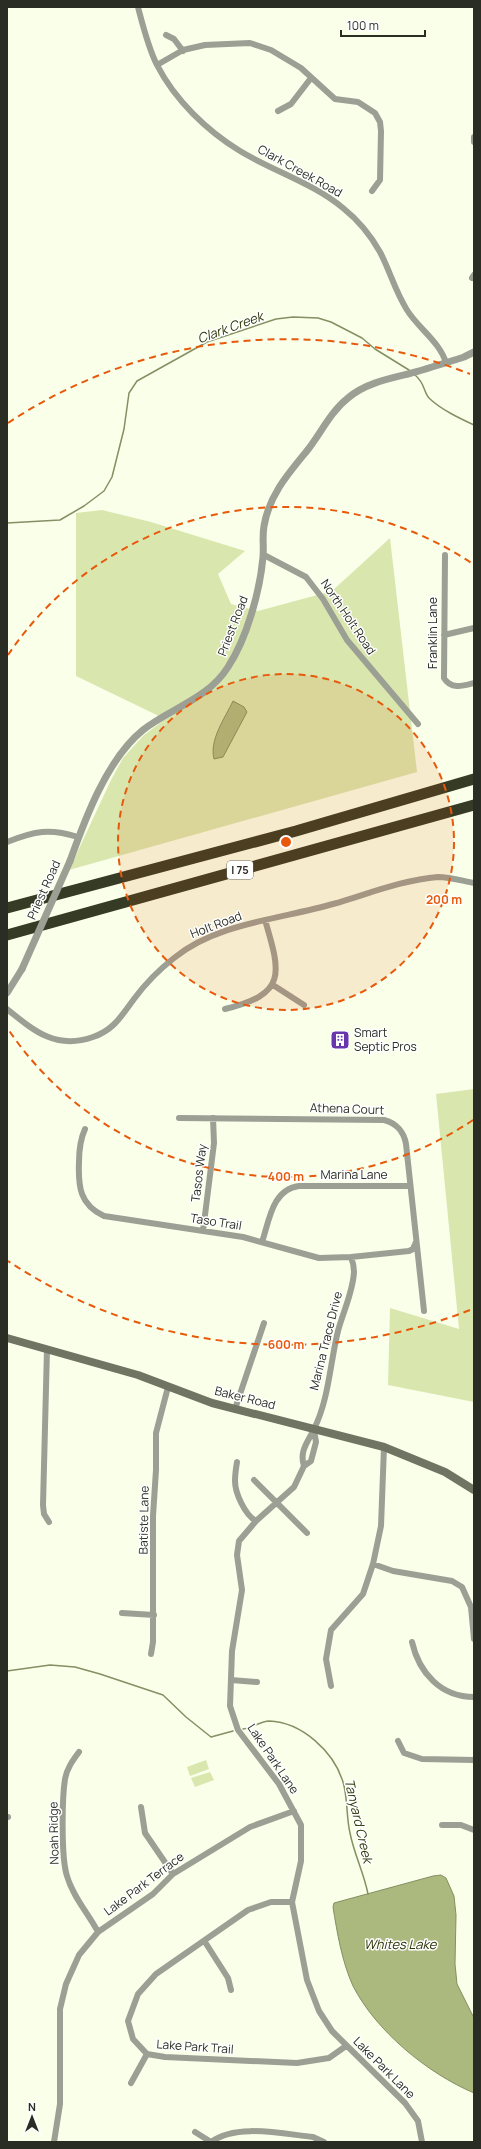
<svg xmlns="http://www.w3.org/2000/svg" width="481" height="2149" font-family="Manrope,sans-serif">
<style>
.green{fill:#d9e7af}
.water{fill:#abb97f;stroke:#848f63}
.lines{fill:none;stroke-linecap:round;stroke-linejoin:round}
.stream{stroke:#848f63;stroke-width:1.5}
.minor{stroke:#9c9f94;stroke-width:6}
.tertiary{stroke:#9c9f94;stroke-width:7}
.secondary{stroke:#6f7463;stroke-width:8}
.motorway{stroke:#363b25;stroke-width:11}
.tertiary-bridge{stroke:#9c9f94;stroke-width:7}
.ring{fill:none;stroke:#e8590c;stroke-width:2;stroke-dasharray:7 5}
.labels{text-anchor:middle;stroke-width:3;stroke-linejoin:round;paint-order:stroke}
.shield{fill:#fff;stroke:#6a6c65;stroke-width:1}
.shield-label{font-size:11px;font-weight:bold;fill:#2a2d23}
.street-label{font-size:12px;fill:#2a2d23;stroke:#fff}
.poi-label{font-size:12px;fill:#2a2d23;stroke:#fff;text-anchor:start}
.water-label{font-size:13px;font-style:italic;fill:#2d3507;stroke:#fff}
.centre{fill:#e8590c;stroke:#fff;stroke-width:2}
.ring-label{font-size:12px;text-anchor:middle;font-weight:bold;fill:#e8590c;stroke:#fff;stroke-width:3;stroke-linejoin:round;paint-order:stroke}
</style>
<rect width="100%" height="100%" fill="#f9ffe9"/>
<path class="green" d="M102,510L151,522L245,551L218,574L231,604L258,611L332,591L390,538L417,772L69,870L111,780L123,758L143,736L165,719L76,676V513Z
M474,1089V1402L388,1385L390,1308L459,1329L436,1094Z
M206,1760L209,1769L190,1776L187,1767Z
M210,1772L214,1780L195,1787L191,1778Z"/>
<path class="water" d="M233,701L244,707L247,712L223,757L214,759C209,740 225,718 233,701Z
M441,1875L446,1878L454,1896L456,1915L455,1964L457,1984L474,2018V2093C427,2073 376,2031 353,1986C342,1962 337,1932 333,1907L334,1903L433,1876Z"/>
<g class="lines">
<path class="stream" d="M415,375C426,384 423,393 430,399C442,410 459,418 474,425
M7,523L60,520L84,506L104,491L112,477L124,429L129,393L137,381L207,342L276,319L293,317L318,318L331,322L362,338L375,349L409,370
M7,1671L50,1665L75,1667L100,1674L163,1695L186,1717L211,1737L233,1731
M243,1729C252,1728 261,1721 269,1721C302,1722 334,1752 343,1782C348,1798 346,1816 350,1833C354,1854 364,1873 368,1894"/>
<path class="minor" d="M138,7C143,26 148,47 157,65C175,100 207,131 240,151C273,171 313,183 343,208C358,220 371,236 380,252C390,271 395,291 407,310C418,328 440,342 446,363
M166,35L174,39L183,51
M157,65L183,50L205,45L250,43L271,50L301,68L335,99L358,102L375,113L380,122L381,131L380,180L372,191
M278,111L291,104L311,78
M474,137V142
M472,278L474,275
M264,555L306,577L323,599L347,640L418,724
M445,555L444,678C451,690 463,686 474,683
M444,635L474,628
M7,842C35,831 49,828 78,837
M273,985L304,1005
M7,1009C34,1031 56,1050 93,1037C114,1030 122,1015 134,999C145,984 160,969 174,958C217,923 281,919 333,904C368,894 402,880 438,877C450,877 463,881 474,883
M225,1009C287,994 281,974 265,920
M179,1118L384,1120C396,1123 404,1132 406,1144L424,1311
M85,1129C80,1140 79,1150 79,1162C78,1187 80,1205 104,1216L243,1237L319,1258L351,1257L409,1251L413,1249L416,1242
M203,1231L214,1143L213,1118
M262,1242C269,1222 272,1189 299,1186H410
M47,1349L43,1505L44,1514L49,1522
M235,1409L264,1323
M314,1430L316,1442L311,1461L304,1466L294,1487L256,1521L239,1541L237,1555L242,1590L232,1651L230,1706L238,1730L279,1784L301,1825V1861L292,1902L307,1980L319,2011L332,2031L405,2103L418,2121L422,2142
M237,1462C236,1468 235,1474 235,1481C235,1493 245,1515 256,1521
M304,1466C299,1451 308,1442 314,1429C329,1399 330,1363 338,1331C343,1312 353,1292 354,1272C354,1267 353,1262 351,1257
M254,1480L307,1533
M373,1564L393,1571L452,1581L462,1587L471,1607L474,1639
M122,1613L154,1615
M412,1642C419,1673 441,1697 474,1697
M151,1654L153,1642V1516L156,1470V1433L168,1387
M231,1680L257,1682
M331,1686L326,1659L331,1630L363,1594L373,1564L381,1526L384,1447
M398,1741L404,1753L422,1759L474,1760
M79,1752C73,1760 67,1768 65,1779C62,1798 61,1858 67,1876C73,1897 88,1913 98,1932
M141,1807L145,1833L173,1874
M7,1817H8
M442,1825H461L474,1830
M292,1902H271L248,1910L156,1974L138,1994L128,2021L133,2039L147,2054L165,2057L297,2063L329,2058L346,2046
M205,1942L228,1978L231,1990
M131,2083L147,2054
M195,2132L211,2142
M54,2142L60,2104V2009L66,1984L79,1955L98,1932L153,1894L173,1874L250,1827L294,1811
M211,2142C236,2123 283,2134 313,2137L324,2142"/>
<path class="tertiary" d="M70,861C85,819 107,759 143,730C171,708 208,699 228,667C247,638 260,591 263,557C264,546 262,537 264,526C269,496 287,475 306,452C320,435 330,412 348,398C364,384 387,379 408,374C427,369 445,363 464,357L474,352
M7,993L22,969"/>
<path class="secondary" d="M7,1338L138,1375L212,1403L384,1447L445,1472L474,1490"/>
<path class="motorway" d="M7,908L296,831L474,779
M7,935L474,805"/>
<path class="tertiary-bridge" d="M22,969L70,861"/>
</g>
<circle cx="286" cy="842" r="168" fill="#e8590c" fill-opacity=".12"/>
<g class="ring">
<circle cx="286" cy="842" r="168"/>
<path d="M473 1120A335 335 0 0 1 8 1029M8 655A335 335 0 0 1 473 564"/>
<path d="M470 1310A503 503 0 0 1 8 1261M8 423A503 503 0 0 1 470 374"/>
</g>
<defs>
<symbol id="building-square" viewBox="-11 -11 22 22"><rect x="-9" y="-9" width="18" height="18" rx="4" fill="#6a36ad" stroke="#fff"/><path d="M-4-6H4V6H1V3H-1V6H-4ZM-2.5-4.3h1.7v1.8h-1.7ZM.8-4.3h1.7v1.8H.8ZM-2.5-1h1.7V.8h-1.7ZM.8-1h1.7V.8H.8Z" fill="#fff"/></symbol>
</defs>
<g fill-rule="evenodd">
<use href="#building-square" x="329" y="1029" width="22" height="22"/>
</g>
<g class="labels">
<rect class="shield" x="227" y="861" width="26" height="18" rx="3"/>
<g class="shield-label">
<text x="240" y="874">I 75</text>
</g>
<g class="street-label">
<text transform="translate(300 171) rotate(29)" y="4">Clark Creek Road</text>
<text transform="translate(348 617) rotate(56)" y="4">North Holt Road</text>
<text transform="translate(233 626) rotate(-69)" y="4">Priest Road</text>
<text transform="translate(433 633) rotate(-90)" y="4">Franklin Lane</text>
<text transform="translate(44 890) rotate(-66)" y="4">Priest Road</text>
<text transform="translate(216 925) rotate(-21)" y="4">Holt Road</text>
<text transform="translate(347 1109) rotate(2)" y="4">Athena Court</text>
<text transform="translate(199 1173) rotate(-83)" y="4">Tasos Way</text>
<text x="354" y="1179">Marina Lane</text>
<text transform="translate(216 1222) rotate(9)" y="4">Taso Trail</text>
<text transform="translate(326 1341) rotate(-76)" y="4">Marina Trace Drive</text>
<text transform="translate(245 1398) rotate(14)" y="4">Baker Road</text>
<text transform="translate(144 1520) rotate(-89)" y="4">Batiste Lane</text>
<text transform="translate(273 1759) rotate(56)" y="4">Lake Park Lane</text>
<text transform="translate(54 1833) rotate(-91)" y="4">Noah Ridge</text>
<text transform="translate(144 1884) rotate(-37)" y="4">Lake Park Terrace</text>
<text transform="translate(195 2047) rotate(4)" y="4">Lake Park Trail</text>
<text transform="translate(384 2068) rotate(45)" y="4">Lake Park Lane</text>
</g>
<g class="poi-label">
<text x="354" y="1037">Smart<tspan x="354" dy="14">Septic Pros</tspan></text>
</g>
<g class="water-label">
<text transform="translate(230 327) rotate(-20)" y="5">Clark Creek</text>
<text transform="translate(359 1821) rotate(77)" y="5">Tanyard Creek</text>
<text x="400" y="1949">Whites Lake</text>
</g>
</g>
<circle cx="286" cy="842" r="6" class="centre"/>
<g class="ring-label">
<text x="444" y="904">200 m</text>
<text x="286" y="1181">400 m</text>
<text x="286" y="1349">600 m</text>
</g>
<rect width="481" height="2149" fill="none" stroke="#2a2d23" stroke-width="16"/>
<g transform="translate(32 2117)" stroke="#ffffff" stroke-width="3" paint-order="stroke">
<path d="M0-3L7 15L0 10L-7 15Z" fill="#2a2d23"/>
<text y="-6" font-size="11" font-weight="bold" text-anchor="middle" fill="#2a2d23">N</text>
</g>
<path d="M341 30v6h84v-6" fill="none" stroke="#2a2d23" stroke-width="2"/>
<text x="347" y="30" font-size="12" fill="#2a2d23" stroke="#ffffff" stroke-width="3" paint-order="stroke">100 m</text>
</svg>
